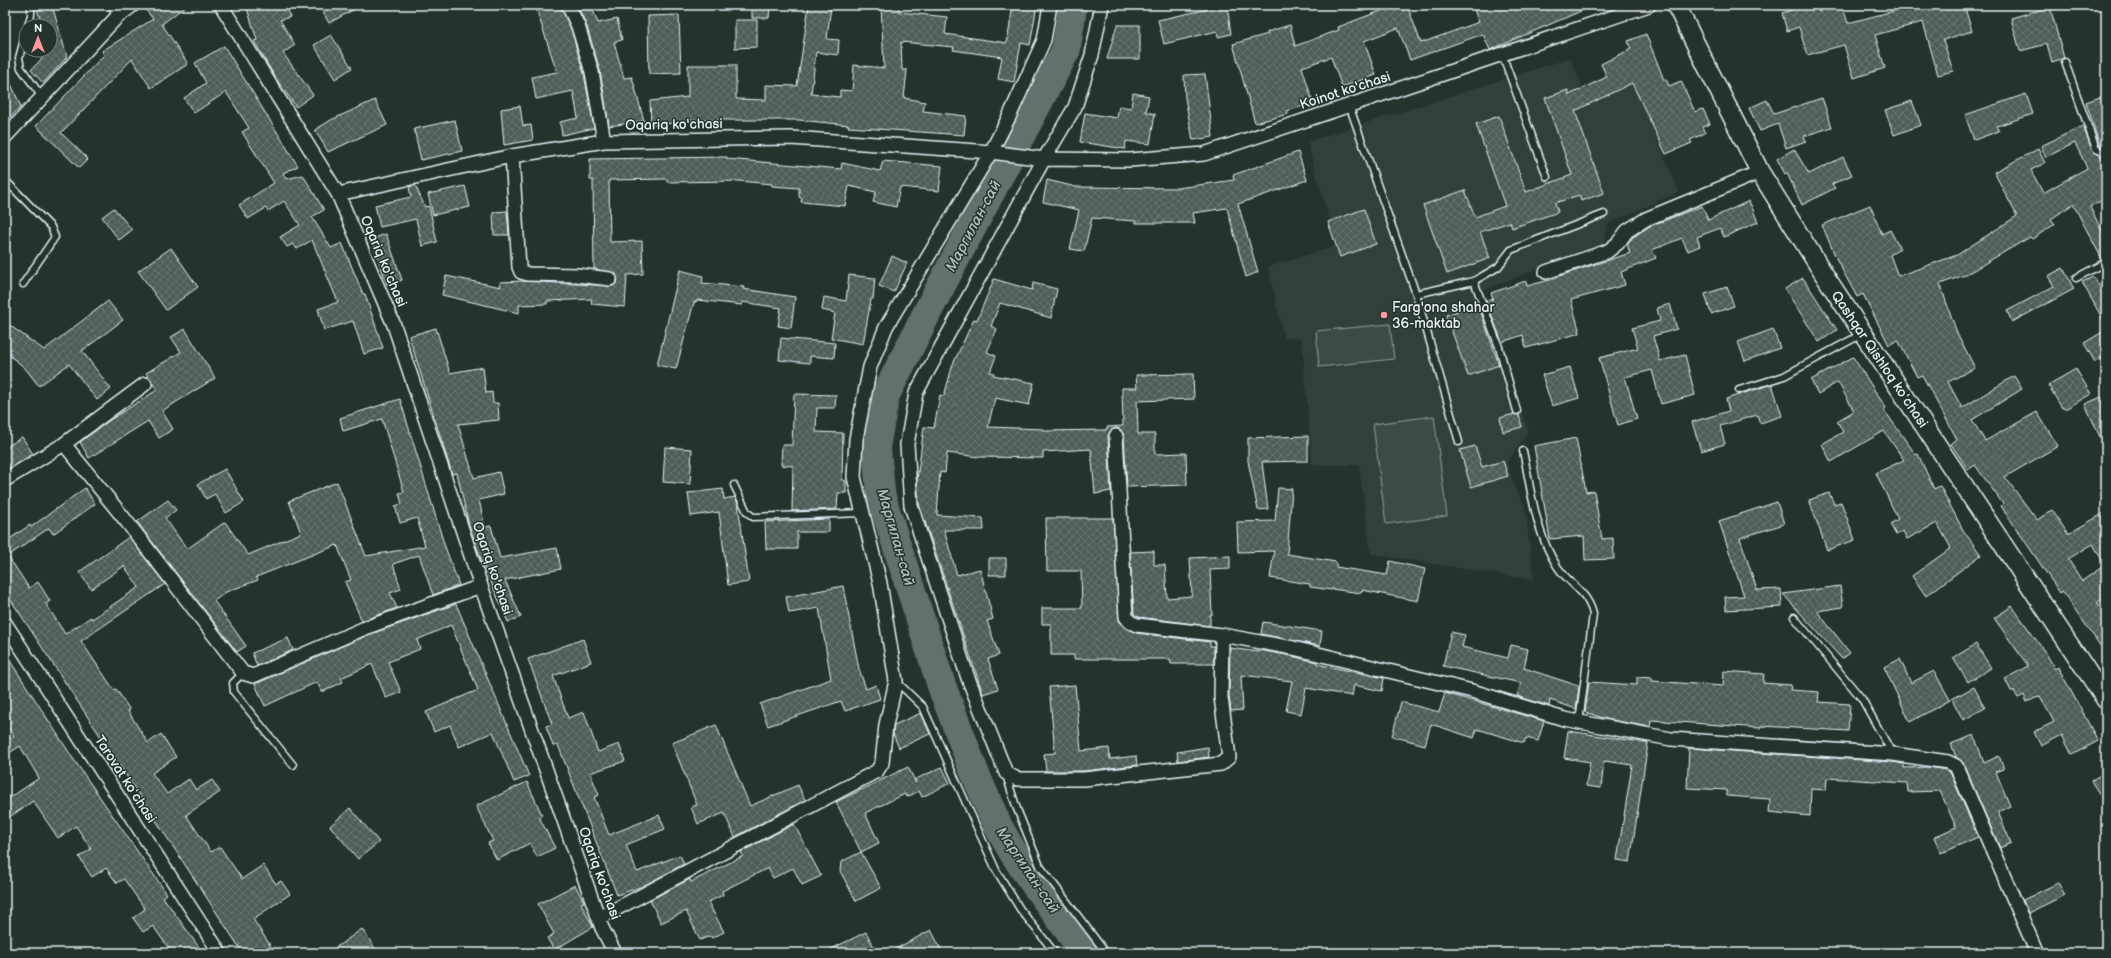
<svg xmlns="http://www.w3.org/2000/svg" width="2111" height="958" font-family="'Balsamiq Sans',sans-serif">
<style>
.built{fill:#333f3a}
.pitch{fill:#3e4b47;stroke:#939ea0}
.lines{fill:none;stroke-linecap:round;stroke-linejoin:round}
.river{stroke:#636f6d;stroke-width:29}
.building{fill:url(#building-cross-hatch);stroke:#e8f1f8;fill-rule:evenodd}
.service-casing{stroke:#e8f1f8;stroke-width:9}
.minor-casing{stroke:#e8f1f8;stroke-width:16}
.secondary-casing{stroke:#e8f1f8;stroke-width:21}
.service{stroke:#26332d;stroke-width:6}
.minor{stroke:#26332d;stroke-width:13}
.secondary{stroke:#26332d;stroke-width:18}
.poi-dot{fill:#ff9aa2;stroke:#26332d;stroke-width:1.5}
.labels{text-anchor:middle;stroke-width:3;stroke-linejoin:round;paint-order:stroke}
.street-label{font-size:14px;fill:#e8f1f8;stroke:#26332d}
.poi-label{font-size:14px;fill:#e8f1f8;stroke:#26332d;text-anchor:start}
.water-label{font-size:15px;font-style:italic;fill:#b3bdc0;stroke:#26332d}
</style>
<defs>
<pattern id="building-cross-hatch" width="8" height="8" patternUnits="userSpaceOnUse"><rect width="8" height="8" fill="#505c59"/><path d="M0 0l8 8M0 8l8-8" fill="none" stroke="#697472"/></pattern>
</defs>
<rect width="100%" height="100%" fill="#26332d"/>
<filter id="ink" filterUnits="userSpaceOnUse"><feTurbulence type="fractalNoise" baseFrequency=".025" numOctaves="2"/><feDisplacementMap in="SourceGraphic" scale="8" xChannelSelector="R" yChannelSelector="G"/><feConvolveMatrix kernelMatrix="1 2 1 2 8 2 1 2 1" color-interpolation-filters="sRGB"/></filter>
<g filter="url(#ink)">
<path class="built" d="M1570,58L1582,86L1627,67L1679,192L1607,224L1604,243L1481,291L1528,431L1507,463L1514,486L1525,507L1534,580L1371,554L1359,465H1312L1302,339L1284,338L1268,267L1337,246L1307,142Z"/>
<path class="pitch" d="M1390,324L1394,359L1319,367L1316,331Z
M1434,416L1447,516L1386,524L1373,424Z"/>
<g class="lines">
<path class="river" d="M1073,5L1066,50L933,301L885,396L876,444L881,496L942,687L974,771L997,824L1011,849L1026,872L1085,953"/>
</g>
<path class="building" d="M52,5L67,57L43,83L31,70L50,50V26H42L37,8Z
M142,5H187L162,24L188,64L151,88L132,59L61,133L88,159L79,168L36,126L104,55L102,51L153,19Z
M246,5H286L290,17L280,20L295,45L283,53L313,95L296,107L275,77L254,41L257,40Z
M319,5H362L329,23Z
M535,5H560L571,29L584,74L594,128L562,135L560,122L578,118L573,91L536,99L532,77L557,72Z
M577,5H591L598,23L617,19L622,40L614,42L624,78L632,77L644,121L609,126L600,70L586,24Z
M752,5H770L769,18H752Z
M809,5H831L827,39L839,40L838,55L816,52L811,94L840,97V90L852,91L854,65L884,68L881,5H899V12L947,17L945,34L1007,43L1013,5H1037L1030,45L1021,43L1014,82L998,79L1002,57L953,50L954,47L901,42L902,70H907L904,98L925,102L923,111L966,116L964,135L848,127L849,125L799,120H688V122L651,125L650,101L688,97V65H736V99L766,100V85L797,86Z
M1227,5L1231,34L1218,37L1217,31L1164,44L1158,20Z
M1396,5H1407L1421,43L1479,22L1472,5H1595L1490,50L1483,34L1410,60L1398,28L1364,41L1376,75L1342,87L1331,57L1302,67L1313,103L1287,111L1288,114L1255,123L1233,44L1268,34L1267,32L1290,25L1295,46L1339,30L1338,27Z
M1806,5H1842L1848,23L1916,5H1964L1972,31L1943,40L1953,71L1938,75L1923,22L1875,35L1885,68L1854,78L1844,45L1807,55L1799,27L1787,31L1782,13Z
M2050,7L2064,58L2052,62L2047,44L2020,51L2011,18Z
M679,15L681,73L649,74L648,16Z
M735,20H757V47L735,48Z
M1117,25H1140V59H1107Z
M1646,34L1664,80L1666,79L1669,86L1681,81L1695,112L1703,109L1710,124L1702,127L1705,133L1690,140L1692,143L1666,154L1632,83L1575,111L1604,193L1581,201L1579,195L1555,203L1558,212L1512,228L1510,222L1480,232L1490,258L1447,274L1423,205L1465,190L1475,217L1505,206L1476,124L1499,116L1526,192L1572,175L1545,98L1568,90L1569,95L1607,77L1601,64L1631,49L1628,41Z
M331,35L352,68L335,79L314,45Z
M224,46L298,166L283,173L286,179L303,175L324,210L312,217L331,248L342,243L363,294H365L383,348L364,354L353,321L324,330L318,309L338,302L312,240L297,249L293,244L287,247L280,237L300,225L284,201L268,211L266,208L248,219L239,205L274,183L242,132L249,128L226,92L194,113L184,98L206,83L195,63Z
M5,70L21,107L5,122Z
M1205,74L1213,137L1193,140L1185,98L1184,75Z
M1133,93L1149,96L1146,112L1155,114L1150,144L1126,141L1125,149L1080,142L1085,113L1117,118L1119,106L1131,108Z
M2026,94L2033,114L1997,126L1999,131L1974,140L1965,115Z
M2106,95V148L2100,146L2086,102Z
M1822,98L1832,127L1804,136L1806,141L1786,148L1778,124L1760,131L1749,108L1767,100L1774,114Z
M375,100L387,125L328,152L315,130L331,120Z
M1912,101L1921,125L1894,135L1885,110Z
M520,106L523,126L531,125L533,140L504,145L501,109Z
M455,120L462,151L421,160L414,129Z
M2083,126L2093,152L2106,157V198L2090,207L2106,239V258L2102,259L2073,204L2051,219L2055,224L2032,239L2030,237L1965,275L1940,284L1957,333L1975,368L1948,382L1962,408L2014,376L2022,389L1972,420L1985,441L2037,412L2058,446L2005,477L2037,520L2052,510L2068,534L2106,512V596L2097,603L2106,616V654L2062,591L2060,593L2001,506L2003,504L1975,465L1968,470L1951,444L1957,439L1922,375L1917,377L1898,340L1889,345L1863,294L1857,297L1837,260L1822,225L1870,205L1882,234L1890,230L1900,249L1890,255L1898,276L1957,255L2017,216L1994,172L2038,149L2045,163L2031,170L2043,193L2087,168L2075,143L2046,157L2041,146ZM2093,544L2105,565L2082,581L2068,559Z
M1794,149L1809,174L1843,157L1852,175L1832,184L1835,188L1802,205L1787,173L1785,174L1777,159Z
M1298,152L1307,180L1238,204L1258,272L1246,277L1227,208L1193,213L1195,223H1136V221L1092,218L1084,251L1070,249L1079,210L1043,202L1047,180L1076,187L1178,188L1234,180L1233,175Z
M727,157V159L841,169L842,163L880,171L883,161L942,166L939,191L900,187L896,207L873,202L876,192L849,186L845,206L801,202L802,198L799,197V188L772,186V184L739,181L667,182V179L609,180L610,242L642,241L643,274L627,275L625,307L591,304L592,299L547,301V304L519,305V313L442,295L446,276L501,287L500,282L522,281L613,286L618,280L615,273L594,269L593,180H590V159Z
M415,185L425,207L429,206L437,242L422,246L416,219L380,227L375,205L411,197L409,187Z
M465,186L470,207L433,215L428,194Z
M1749,201L1758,222L1724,237L1720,228L1697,237L1700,246L1688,251L1682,238L1652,250L1656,258L1621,272L1625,285L1571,300L1580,333L1526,348L1523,335L1502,342L1486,301L1493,299L1491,293L1526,281L1527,286L1557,278L1556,277L1630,253L1627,244L1633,237L1650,226L1702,206L1708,220Z
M114,208L132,230L119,240L102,217Z
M1364,209L1376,244L1340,257L1328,222Z
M507,211L509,235H494L493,212Z
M386,234L402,280L387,285L372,239Z
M171,248L198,287L166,310L138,271Z
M892,256L907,263L894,292L879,286Z
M2063,268L2074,289L2012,322L2007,311L2054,286L2048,276Z
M680,270L703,276L702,283L744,287L743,289L795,297L791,328L778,326L781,308L742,302V305L697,300L696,302H694L676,369L657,365Z
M849,275L875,278L873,299H871L863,344L831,338L835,313L822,310L824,297L846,301Z
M2093,277L2106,295V325L2082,282Z
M1803,278L1837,330L1819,342L1785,289Z
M994,279L1032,290L1033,283L1057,289L1051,318L1000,303L991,326L997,329L987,352L996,356L990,372L994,373L993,375L1034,383L1029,405L995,398L988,427L1044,429V431L1106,430L1107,427L1123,426L1122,388H1137L1136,375L1193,374L1194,399L1137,401L1138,434H1155V454L1186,453L1187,485L1127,487L1124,435L1120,429L1116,428L1111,430L1108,436L1111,491L1095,494L1091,449L1043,452V458L979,457L947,453L945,473L940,472L937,515L983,518L984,530H944L957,575L980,569L993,619L987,621L999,655L988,659L998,689L983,694L919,504L917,480L924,427L934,428L940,395L944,396L953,364L974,319L977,320Z
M1727,287L1734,306L1711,314L1705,294Z
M108,301L123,320L82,351L111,389L97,400L69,364L39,386L25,368L5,352V322L44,350Z
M1478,304L1499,365L1468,376L1446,315Z
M1670,304L1677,329L1653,336L1660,361L1685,355L1695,395L1661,404L1652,370L1625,377L1637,419L1618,425L1599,358L1638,348L1632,328L1660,321L1657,308Z
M436,328L450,373L483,367L486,393L492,392L493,403H498L499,420L458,424L474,478L499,472L504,494L479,500L485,527L491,526L500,558L557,548L561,569L505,580L521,617L508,622L481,559L469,525L457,473L452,474L409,336Z
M185,329L215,378L162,411L173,429L159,438L148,421L89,458L80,442L110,420L157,390L146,373L181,352L171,337Z
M1773,329L1780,348L1745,361L1738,342Z
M2106,330V356L2095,362L2084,343Z
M781,338L835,343L834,358L810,356V363L779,360Z
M1853,357L1886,408L1884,410L1916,455L1918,454L1934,489L1940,486L1963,530L1981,555L1926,596L1912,576L1951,548L1937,523L1907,539L1903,531L1896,535L1890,524L1898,519L1876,473L1904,460L1884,431L1831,462L1822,444L1843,432L1837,421L1854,411L1838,382L1818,394L1811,380Z
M1570,367L1579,398L1552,406L1542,375Z
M2076,369L2091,394L2067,408H2062L2048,385Z
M1772,384L1782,416L1760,423L1757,415L1720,426L1725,444L1701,451L1692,422L1729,411L1726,399Z
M794,394L836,395L835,408H817L816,432L843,433L842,480L846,481V493H838L837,509L792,511L793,466L781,465L782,445H792Z
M2106,395V450L2085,404Z
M400,399L444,544L459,585L433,595L419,555L393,564L401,589L390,593L397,608L362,621L345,582L351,580L337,545L256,577L258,580L226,592L214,601L246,646L237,652L137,522L168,500L176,510L165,518L187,549L225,522L248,555L301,533L289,501L337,482L366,556L425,546L417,518L400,523L395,506L402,504L399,493L404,492L382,419L343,431L340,418Z
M1514,414L1519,415L1522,427L1503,432L1500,418Z
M1308,436V461L1262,462L1268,509L1258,510L1248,461V438Z
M22,437L33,454L5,471V448Z
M1576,438L1586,492L1594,491L1602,539L1613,538L1614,559L1585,560L1584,536L1550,539L1534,446Z
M1475,446L1482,467L1503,461L1508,476L1471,487L1460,450Z
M665,447L692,449L690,484L663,482Z
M225,469L244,502L226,513L215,494L206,499L198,484Z
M85,488L95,504L53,534L49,528L8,556L29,588L38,582L50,601L46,604L65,634L91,617L92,619L139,587L124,566L91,589L79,572L129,537L165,584L81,641L114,690L116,689L130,710L128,711L148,743L161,734L176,757L152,773L167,794L189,779L196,790L212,780L220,792L186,815L211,852L220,847L242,879L263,865L276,884L281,881L290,894L253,919L275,953H243L5,591V542L30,525L31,527Z
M1278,488L1292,489L1287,554L1336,562V567L1387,575L1390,561L1425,569L1418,601L1362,590L1361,593L1332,589V590L1310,587V584L1270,578L1274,551L1238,552L1237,522L1275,521Z
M723,489L724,499L735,497L738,504L749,582L728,585L719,512L691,516L688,493Z
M1829,493L1834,504L1841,502L1855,540L1827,550L1809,500Z
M1777,502L1784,524L1740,538L1757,590L1781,589L1782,607L1726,610L1725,597L1744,596L1719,521Z
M1046,518H1113L1120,622L1127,629L1136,633L1210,642V646H1214V664H1171L1170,659H1074V655H1051V624H1042V608H1082L1081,571H1047Z
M829,519V532H797V549H766L765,522Z
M1154,551V565H1165L1167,598L1192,596L1190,558L1230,556V569L1210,570L1212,615H1210V626L1139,617L1134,614L1130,552Z
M989,558H1006V575H989Z
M843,586L859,669L866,689L876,685L880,699L845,711L841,701L768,726L760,704L831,679L819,608L789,613L786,597Z
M1840,586L1843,607L1817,611L1850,653L1842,659L1783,594Z
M456,604L529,776L514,782L493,732L459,747L450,725L434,732L426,712L478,690L451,625L417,640L420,649L388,662L401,692L386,698L372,664L341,678L343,682L322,692L317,682L265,706L255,684L368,635Z
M2012,606L2047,655L2055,669L2058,667L2098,741L2072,755L2062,735L2041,746L2034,732L2054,722L2040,696L2027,702L2024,695L2018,698L2014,691H2011L2005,679L2028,666L1994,618Z
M1263,622L1322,631L1320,646L1261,634Z
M1451,632L1465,635L1462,647L1508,658L1511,645L1528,649L1524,668L1579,686L1576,709L1550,700L1549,706L1517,696L1521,683L1443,666Z
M288,638L293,650L257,666L252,653Z
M583,639L591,662L553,676L568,718L584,712L598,752L619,744L625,761L590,773L599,795L594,797L609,835L659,815L665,829L626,845L637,872L680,855L684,864L643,886L617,895L558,745L553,746L546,726L552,724L528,659Z
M1976,644L1991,668L1968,682L1953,658Z
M1230,648L1258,652L1259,650L1291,656L1317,662V664L1384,678L1382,691L1354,685L1352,696L1306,688L1301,714L1286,711L1292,681L1241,675L1243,710L1231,711L1229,697Z
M5,653L72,757L167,894L163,897L203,953H172L153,926L143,932L133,918L145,909L124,879L117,883L106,868L92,877L79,857L91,849L76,826L58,838L33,801L5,820V801L39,778L20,746L5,756V741L14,736L7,725L12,721L5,710Z
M1900,659L1911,683L1934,671L1950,700L1910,722L1884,667Z
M1724,671L1764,674L1763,683L1791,685L1790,690L1819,692L1818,702L1850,704L1848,731L1761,726L1760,728L1651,720L1650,727L1606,719L1585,712L1589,682L1637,685V677L1652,678V681L1723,686Z
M1075,685L1081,751L1109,748L1110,759L1136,756L1137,765L1084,771H1046L1044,754L1055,753L1049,687Z
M1974,687L1985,708L1963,720L1952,699Z
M1445,693L1544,721L1538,741L1526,738L1524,743L1477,729L1474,738L1431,724L1425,745L1392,736L1401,702L1439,712Z
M921,713L930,734L899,748L893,734L894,725Z
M716,725L750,806L798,785L805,800L735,837L724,813L698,824L691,807L697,805L672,743Z
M1568,731L1648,743L1630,862L1617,860L1632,765L1604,761L1601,788L1586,786L1590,762L1564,758Z
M1974,735L1984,763L1999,756L2004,769L1996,772L2010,806L1998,812L2011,843L2000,848L1963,763L1956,757L1951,744Z
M1208,747L1209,757L1178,761L1177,752Z
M1689,748L1892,762L1904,764V768L1928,767L1946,770L1950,772L1978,837L1941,853L1934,837L1956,827L1940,791L1908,792L1907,783L1827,778L1826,790L1811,789L1810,816L1769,812L1770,799L1727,796V790L1687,788Z
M908,767L916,783L914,780L942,767L950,783L922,797L919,791L907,797L905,794L865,813L879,843L861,852L836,802Z
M2106,771V804L2091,781Z
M527,782L542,815L539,817L555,848L537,857L530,843L497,860L488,843L493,841L476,806Z
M350,808L379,842L358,859L330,826Z
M794,824L821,876L802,885L793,868L773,878L768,868L722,891L723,895L708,902L724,932L712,938L710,936L700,940L686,911L661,923L650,900L690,879L691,882L743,856L741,852Z
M861,852L881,888L856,901L840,871L841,862Z
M2058,883L2065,895L2028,913L2023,900Z
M575,885L584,902L581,903L593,927L554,950L547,938L554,934L538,904Z
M362,929L378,953H328Z
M931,930L943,953H888Z
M866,932L877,953H823Z"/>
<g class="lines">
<defs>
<path id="service" d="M112,5L116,18
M28,26L31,15V5
M26,32L19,58L21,68L42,97
M1502,54L1547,177
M2065,62L2096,149L2106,153
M1349,105L1416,294L1459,442
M5,180L51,227L55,237L23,284
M2076,278L2106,262
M1474,281L1499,347L1517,411
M1416,294L1474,281L1498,267L1511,250L1604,214
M1739,390L1784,376L1862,334
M1523,451C1531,489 1535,532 1557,566C1569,585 1587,590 1593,614L1579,722
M734,485L747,512L753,517L863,513
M1794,617L1862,699L1892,753
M243,673L233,683L234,692L293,765
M896,681L923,707L996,870L1020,909L1055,953
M1006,775L1017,809L1040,866L1106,953"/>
<path id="minor" d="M221,5L338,194L394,325L481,586L602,928L615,953
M568,5L578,26L592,72L604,141
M1102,5L1092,55L1075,107L1044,159L916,393L907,444L911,506L968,678L1006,773L1017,779H1084L1221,764L1229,757L1221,697L1222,635
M5,137L116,18L133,5
M512,156L519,267L521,272L528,274L577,275L610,279
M338,194L512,156L604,141L791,138L991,152L1044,159L1130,160L1204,154L1649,5
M1546,272L1608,251L1618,243L1627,231L1646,219L1760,172
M1116,436L1126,617L1130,622L1137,625L1222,635L1293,648L1472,691L1564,719L1671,739L1893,754L1948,762L1956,766L2037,953
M64,444L127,522L243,673L253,676L365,628L481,586
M5,480L64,444L145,384
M5,623L220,953
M599,918L877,771L882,763L886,725L896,681L880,583L854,477L856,439L870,367L886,327L991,152L1009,117L1044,40L1050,5"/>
<path id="secondary" d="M1676,5L1760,172L1827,279L2106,700"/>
</defs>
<use href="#service" class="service-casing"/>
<use href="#minor" class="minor-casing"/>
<use href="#secondary" class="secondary-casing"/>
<use href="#service" class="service"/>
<use href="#minor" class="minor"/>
<use href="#secondary" class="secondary"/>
</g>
</g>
<circle class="poi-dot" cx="1384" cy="315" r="4"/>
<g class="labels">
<g class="street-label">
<text transform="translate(1345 90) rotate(-18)" y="5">Koinot ko'chasi</text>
<text transform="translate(674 124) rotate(-1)" y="5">Oqariq ko'chasi</text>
<text transform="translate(384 261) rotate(67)" y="5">Oqariq ko'chasi</text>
<text transform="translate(1880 359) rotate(56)" y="5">Qashqar Qishloq koʻchasi</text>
<text transform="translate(493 568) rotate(71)" y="5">Oqariq ko'chasi</text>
<text transform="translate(126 779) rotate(57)" y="5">Tarovat koʻchasi</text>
<text transform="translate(600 873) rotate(70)" y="5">Oqariq ko'chasi</text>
</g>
<g class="poi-label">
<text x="1392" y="312">Farg'ona shahar<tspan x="1392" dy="16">36-maktab</tspan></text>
</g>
<g class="water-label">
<text transform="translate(973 226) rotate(-62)" y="5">Маргилан-сай</text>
<text transform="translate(896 537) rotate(74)" y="5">Маргилан-сай</text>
<text transform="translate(1028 870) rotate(56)" y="5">Маргилан-сай</text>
</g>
</g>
<rect width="2111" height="958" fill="none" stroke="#26332d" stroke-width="20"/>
<rect x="10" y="10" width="2091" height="938" fill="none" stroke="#e8f1f8" stroke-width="1.5" filter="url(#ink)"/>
<g transform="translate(38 38)"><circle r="19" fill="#26332d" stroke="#747f7e"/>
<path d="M0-3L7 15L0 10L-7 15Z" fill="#ff9aa2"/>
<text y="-6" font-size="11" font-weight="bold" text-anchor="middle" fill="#e8f1f8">N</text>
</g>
</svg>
